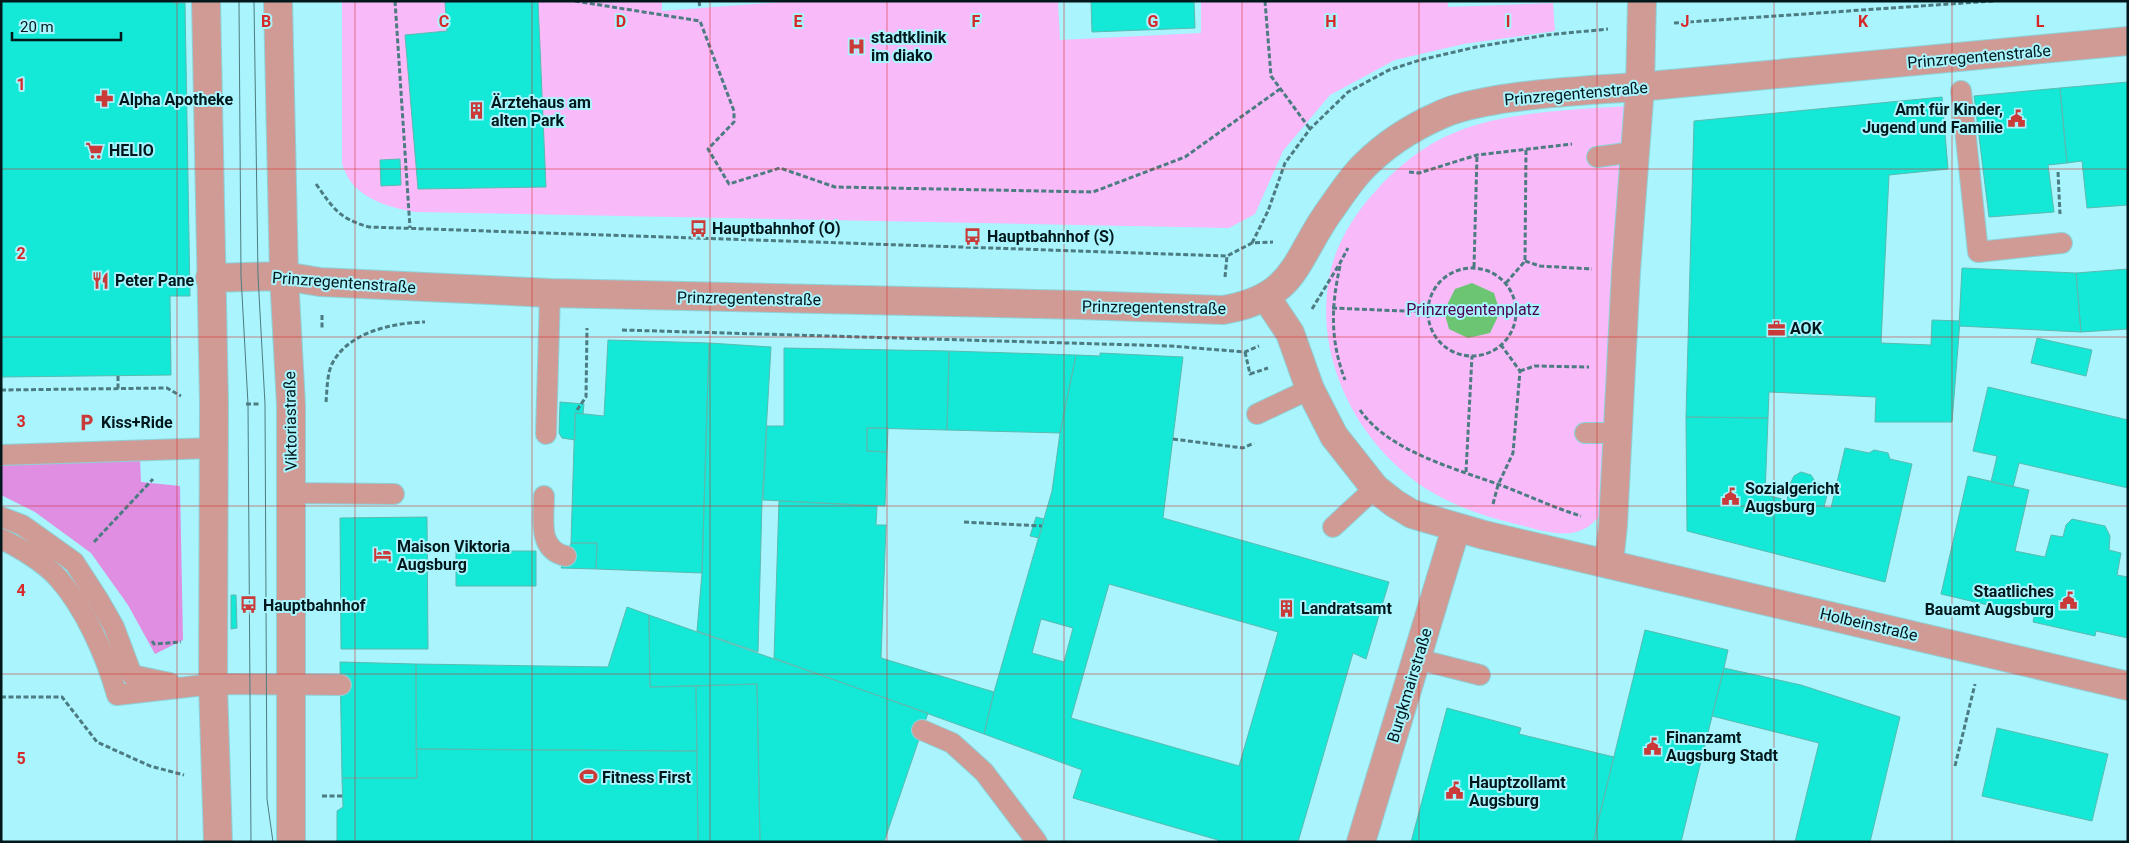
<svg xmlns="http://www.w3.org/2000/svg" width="2129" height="843" font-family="Roboto,sans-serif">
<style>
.green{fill:#f9bafa}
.forest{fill:#df8ee2}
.water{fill:#6bc573}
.building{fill:#14e8d7;stroke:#59bbb0;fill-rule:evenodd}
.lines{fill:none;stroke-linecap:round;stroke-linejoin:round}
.service-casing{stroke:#8ed1d9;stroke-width:22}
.minor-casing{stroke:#8ed1d9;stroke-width:30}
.tertiary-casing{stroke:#8ed1d9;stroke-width:30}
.path{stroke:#4c7b81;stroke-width:3;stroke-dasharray:5 2.5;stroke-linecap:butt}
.service{stroke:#d19b95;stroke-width:20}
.minor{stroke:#d19b95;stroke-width:28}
.tertiary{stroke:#d19b95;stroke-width:28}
.tram{stroke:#4d7c82;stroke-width:1}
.grid{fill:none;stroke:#d62828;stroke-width:1;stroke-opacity:0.55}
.labels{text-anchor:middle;stroke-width:4;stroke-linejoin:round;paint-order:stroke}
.poi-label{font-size:16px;font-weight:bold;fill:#00181b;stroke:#a9f4fd;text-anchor:start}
.street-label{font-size:16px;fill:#00181b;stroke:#a9f4fd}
.park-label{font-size:16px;fill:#4f0153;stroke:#a9f4fd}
.grid-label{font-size:16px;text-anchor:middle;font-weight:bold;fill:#d62828;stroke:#a9f4fd;stroke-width:4;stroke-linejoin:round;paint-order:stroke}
</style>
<rect width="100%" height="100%" fill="#a9f4fd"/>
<path class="green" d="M342,1H662V11L794,1H1058L1060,40L1201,33V1H1448V7L1553,3L1555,31L1464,44L1395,60L1330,95L1283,151L1255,214L1229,228L415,212C392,208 366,201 351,182C347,177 344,169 342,164Z
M1630,106L1603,513C1597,518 1591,526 1584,529C1562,540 1535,528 1512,523C1483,516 1451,505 1425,488C1355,442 1311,353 1331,269C1343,219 1391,167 1435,142C1489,111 1569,110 1630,106Z"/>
<path class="forest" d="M140,459L141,482L180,486L183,640L155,654L128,605L91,553L35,512L1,495V460Z"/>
<path class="water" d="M1472,283L1494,293L1500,312L1490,333L1468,338L1449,329L1444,311L1455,289Z"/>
<path class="building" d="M1,1H173V3H185L190,296H170L171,375L1,377Z
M538,1L546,187L418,189L405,35L447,31L445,2Z
M1091,1H1194L1195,28L1092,32Z
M2128,82V205L2087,208L2082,161L2067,163L2060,88Z
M2060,88L2067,163L2048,165L2054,212L1989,217L1974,96Z
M1942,97L1948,169L1889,175L1881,343L1931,345L1932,320L1960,321L1952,422H1875L1876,397L1769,392L1768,418L1686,417L1694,121Z
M400,159L401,185L381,186L380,160Z
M1962,268L2076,273L2081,332L1959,326Z
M2128,269V329L2081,332L2076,273Z
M2037,338L2092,350L2086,376L2031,363Z
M608,340L709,343L702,573L596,569L597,543H571L575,413L604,416Z
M709,343L771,347L762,502L758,652L697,631L702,573Z
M784,348L949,351L947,430L867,428V451L887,452L885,506L763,500L767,426H784Z
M949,351L1076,355L1060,433L947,430Z
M1100,353L1183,357L1163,518L1389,582L1366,659L1353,653L1298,842H1217L1218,840L1073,798L1082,770L984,734L994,692L1052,491L1060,433L1076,355L1100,356ZM1109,584L1278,632L1239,766L1071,718Z
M1988,387L2128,420V488L2019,463L2013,487L1991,482L1997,456L1973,451Z
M560,402L584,404L583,414L575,413V440L562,438L559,433Z
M1686,417L1768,418L1765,495L1787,500L1791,482L1794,476L1801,472L1811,475L1816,483L1829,487L1824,507L1831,508L1845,448L1869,453L1874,450L1888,453L1890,459L1912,464L1885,582L1687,531Z
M867,428H888L887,452L867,451Z
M1968,476L2029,490L2015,551L2045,557L2051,535L2063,537L2066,525L2072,519L2105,526L2110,536L2109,550L2121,553L2117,575L2128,577V638L2096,631L2095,636L2033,622L2034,616L1941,594Z
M779,501L877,506L876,525H886L881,658L994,692L984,734L774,658Z
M427,517L428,649H341L340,518Z
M1036,517L1044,519L1039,538L1030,536Z
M571,543H597L596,569L561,568Z
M456,551H536V586H456Z
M231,595H236L237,628L231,629Z
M627,607L649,615L650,687L696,686L697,751L416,749V664L608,667Z
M649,615L928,713L884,842H760L757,684L650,687Z
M1041,619L1073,628L1064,662L1032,653Z
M1645,630L1728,650L1724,668L1681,842H1593Z
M340,662L416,664L417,778H342Z
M1724,668L1801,685L1900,717L1870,842H1795L1819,743L1712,716Z
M757,684L760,842H698L696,686Z
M1447,708L1521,728L1519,734L1614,757L1593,842H1411Z
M1997,728L2108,754L2092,821L1982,796Z
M416,749L697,751L698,842H337V811L343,807L342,778H417Z"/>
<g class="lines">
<defs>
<path id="service" d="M1961,91L1978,252L2062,243
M1597,157L1634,152
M1257,414L1310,389
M1585,433H1618
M546,434L550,293
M1,455L213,448
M290,493L394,494
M544,496C544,518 537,550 566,556
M1,517L22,525L74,562L98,599L114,627L132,675L170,683
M1333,527L1375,488
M1,539C19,547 46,564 58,578C85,608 106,656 117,695L213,684L341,685
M1417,659L1480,675
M922,730L952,743L984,772L1037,842"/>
<path id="minor" d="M1266,297L1290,333L1310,389L1334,436L1375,488L1394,503L1412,514L1484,535L2128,686
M1609,563L1613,525L1626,271L1640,87L1642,1
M1361,842L1456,528"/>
<path id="tertiary" d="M206,1L214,403L213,684L218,842
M278,1L284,276L291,405V842
M210,278L284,276L320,282L550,293L1080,305L1223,310C1299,297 1294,258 1333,206C1342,193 1352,178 1364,166C1384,146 1411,128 1438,116C1456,107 1476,104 1496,100C1550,91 1605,90 1660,85C1816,71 1972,57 2128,41"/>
</defs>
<use href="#service" class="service-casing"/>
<use href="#minor" class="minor-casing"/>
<use href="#tertiary" class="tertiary-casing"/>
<path class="path" d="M395,1L410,228
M575,1L700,21L734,111V122L708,149L729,184L780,168L835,187L1093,192L1185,157L1280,89
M699,1L700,8
M1265,1L1271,76L1310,129
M1674,23L1993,1
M1409,172L1419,173L1477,155L1572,144
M2058,172L2060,214
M316,184C334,209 338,218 369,227L1227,256L1252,243L1273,242
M1252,243L1268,211L1285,163L1310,129L1348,92L1389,70L1420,60L1476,47L1547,35L1608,29
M1525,261L1540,266L1592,269
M1340,266C1331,307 1330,340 1345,380
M1474,267L1477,155
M1428 312a44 44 0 1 1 88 0a44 44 0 1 1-88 0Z
M1225,277L1227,256
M1506,283L1525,261L1526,149
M1332,308L1427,312
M1312,309L1340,263L1348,248
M322,315V329
M622,330L1171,346L1245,352L1259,346
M1245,352L1250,374L1268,368
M1520,371L1535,366L1589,367
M118,376V389
M1,390L167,388L181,396
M326,402C327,391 327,374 332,364C348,332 392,323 425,322
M246,404H260
M577,410L586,397L587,328
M1360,410C1389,452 1457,469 1503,486C1529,496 1555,508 1581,516
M1173,439L1243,448L1254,443
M1466,472L1472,356
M1493,504L1498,485L1513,453L1520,371L1501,345
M964,522L1042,526
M94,542L153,479
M152,641L154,644L181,642
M1,697H62L97,742L150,766L184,775
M1955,766L1975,684
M322,796H342"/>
<use href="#service" class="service"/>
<use href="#minor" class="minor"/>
<use href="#tertiary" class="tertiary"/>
<path class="tram" d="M239,1L241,276L248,404L251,842
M254,1L258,276L265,404L267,799L273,842"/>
</g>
<path class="grid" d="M177,1V842M355,1V842M532,1V842M710,1V842M887,1V842M1064,1V842M1242,1V842M1419,1V842M1597,1V842M1774,1V842M1952,1V842M1,169H2128M1,337H2128M1,506H2128M1,674H2128"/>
<defs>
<symbol id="hospital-bare" viewBox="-9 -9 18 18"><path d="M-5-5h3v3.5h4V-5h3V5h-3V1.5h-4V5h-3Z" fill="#c93a39" stroke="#a9f4fd" stroke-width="2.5" paint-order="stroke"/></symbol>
<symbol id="pharmacy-bare" viewBox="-9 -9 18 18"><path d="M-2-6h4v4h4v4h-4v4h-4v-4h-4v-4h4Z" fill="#c93a39" stroke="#a9f4fd" stroke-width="2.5" paint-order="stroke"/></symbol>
<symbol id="building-bare" viewBox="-9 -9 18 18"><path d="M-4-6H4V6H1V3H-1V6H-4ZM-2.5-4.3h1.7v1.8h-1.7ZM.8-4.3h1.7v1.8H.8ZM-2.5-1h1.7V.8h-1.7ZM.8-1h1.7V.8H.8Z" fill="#c93a39" stroke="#a9f4fd" stroke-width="2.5" paint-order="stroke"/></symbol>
<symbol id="civic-bare" viewBox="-9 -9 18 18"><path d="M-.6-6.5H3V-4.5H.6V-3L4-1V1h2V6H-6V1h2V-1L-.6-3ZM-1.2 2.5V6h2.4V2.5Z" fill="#c93a39" stroke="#a9f4fd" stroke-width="2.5" paint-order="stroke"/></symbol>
<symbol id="supermarket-bare" viewBox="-9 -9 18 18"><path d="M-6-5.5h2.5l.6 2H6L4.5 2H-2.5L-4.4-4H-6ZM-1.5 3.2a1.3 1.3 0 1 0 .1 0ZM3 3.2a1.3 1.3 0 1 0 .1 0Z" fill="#c93a39" stroke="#a9f4fd" stroke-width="2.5" paint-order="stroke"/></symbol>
<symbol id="bus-bare" viewBox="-9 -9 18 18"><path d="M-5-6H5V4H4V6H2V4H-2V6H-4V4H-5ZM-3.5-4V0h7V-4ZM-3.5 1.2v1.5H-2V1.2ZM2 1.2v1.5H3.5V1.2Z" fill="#c93a39" stroke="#a9f4fd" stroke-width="2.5" paint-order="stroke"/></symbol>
<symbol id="restaurant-bare" viewBox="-9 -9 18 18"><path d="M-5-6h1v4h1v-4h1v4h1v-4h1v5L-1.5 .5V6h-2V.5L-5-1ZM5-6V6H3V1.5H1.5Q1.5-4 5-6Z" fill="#c93a39" stroke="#a9f4fd" stroke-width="2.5" paint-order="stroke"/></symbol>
<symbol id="office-bare" viewBox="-9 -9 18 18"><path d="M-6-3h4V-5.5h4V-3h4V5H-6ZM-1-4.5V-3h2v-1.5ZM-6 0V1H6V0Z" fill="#c93a39" stroke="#a9f4fd" stroke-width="2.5" paint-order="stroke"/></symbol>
<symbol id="parking-bare" viewBox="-9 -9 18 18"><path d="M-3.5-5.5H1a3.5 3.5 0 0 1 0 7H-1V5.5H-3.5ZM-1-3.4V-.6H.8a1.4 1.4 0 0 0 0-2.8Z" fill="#c93a39" stroke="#a9f4fd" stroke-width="2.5" paint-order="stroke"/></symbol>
<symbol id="hotel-bare" viewBox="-9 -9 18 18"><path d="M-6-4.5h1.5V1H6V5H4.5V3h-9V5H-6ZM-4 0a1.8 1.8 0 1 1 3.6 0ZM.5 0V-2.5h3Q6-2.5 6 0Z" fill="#c93a39" stroke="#a9f4fd" stroke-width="2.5" paint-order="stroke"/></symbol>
<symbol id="stadium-bare" viewBox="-9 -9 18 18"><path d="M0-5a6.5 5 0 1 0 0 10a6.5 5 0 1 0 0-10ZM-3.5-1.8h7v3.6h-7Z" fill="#c93a39" stroke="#a9f4fd" stroke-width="2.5" paint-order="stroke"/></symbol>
</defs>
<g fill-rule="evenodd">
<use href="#hospital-bare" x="844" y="34" width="25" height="25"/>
<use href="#pharmacy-bare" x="92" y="86" width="25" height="25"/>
<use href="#building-bare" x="464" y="98" width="25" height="25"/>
<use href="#civic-bare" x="2004" y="106" width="25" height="25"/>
<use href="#supermarket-bare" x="82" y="138" width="25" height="25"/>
<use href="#bus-bare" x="686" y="216" width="25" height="25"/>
<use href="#bus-bare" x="960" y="224" width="25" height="25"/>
<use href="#restaurant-bare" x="88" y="268" width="25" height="25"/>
<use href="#office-bare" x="1764" y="316" width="25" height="25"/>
<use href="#parking-bare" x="74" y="410" width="25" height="25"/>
<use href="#civic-bare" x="1718" y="484" width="25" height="25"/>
<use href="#hotel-bare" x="370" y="542" width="25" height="25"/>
<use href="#civic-bare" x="2056" y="588" width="25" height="25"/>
<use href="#bus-bare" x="236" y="592" width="25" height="25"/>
<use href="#building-bare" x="1274" y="596" width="25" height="25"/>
<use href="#civic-bare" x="1640" y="734" width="25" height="25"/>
<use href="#stadium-bare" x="576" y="764" width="25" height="25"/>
<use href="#civic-bare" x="1442" y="778" width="25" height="25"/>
</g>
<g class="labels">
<g class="poi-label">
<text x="871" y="43">stadtklinik<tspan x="871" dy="18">im diako</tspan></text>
<text x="119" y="105">Alpha Apotheke</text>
<text x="491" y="108">Ärztehaus am<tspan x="491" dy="18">alten Park</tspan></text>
<text x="2003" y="115" text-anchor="end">Amt für Kinder,<tspan x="2003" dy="18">Jugend und Familie</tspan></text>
<text x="109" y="156">HELIO</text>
<text x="712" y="234">Hauptbahnhof (O)</text>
<text x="987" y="242">Hauptbahnhof (S)</text>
<text x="115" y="286">Peter Pane</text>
<text x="1790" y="334">AOK</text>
<text x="101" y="428">Kiss+Ride</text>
<text x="1745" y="494">Sozialgericht<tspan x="1745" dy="18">Augsburg</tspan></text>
<text x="397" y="552">Maison Viktoria<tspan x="397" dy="18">Augsburg</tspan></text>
<text x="2054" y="597" text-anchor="end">Staatliches<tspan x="2054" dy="18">Bauamt Augsburg</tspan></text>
<text x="263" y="611">Hauptbahnhof</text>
<text x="1301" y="614">Landratsamt</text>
<text x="1666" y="743">Finanzamt<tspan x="1666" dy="18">Augsburg Stadt</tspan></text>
<text x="602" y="783">Fitness First</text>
<text x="1469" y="788">Hauptzollamt<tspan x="1469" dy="18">Augsburg</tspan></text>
</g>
<g class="street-label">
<text transform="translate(1979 56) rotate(-5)" y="6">Prinzregentenstraße</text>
<text transform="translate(1576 93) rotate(-5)" y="6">Prinzregentenstraße</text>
<text transform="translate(344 282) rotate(4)" y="6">Prinzregentenstraße</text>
<text transform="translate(749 298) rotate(1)" y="6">Prinzregentenstraße</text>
<text transform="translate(1154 307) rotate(1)" y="6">Prinzregentenstraße</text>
<text transform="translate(290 421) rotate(-91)" y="6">Viktoriastraße</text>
<text transform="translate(1869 624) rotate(13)" y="6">Holbeinstraße</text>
<text transform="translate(1409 685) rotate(-73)" y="6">Burgkmairstraße</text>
</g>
<g class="park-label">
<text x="1473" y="315">Prinzregentenplatz</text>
</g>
</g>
<g class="grid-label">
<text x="266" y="27">B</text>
<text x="444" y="27">C</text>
<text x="621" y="27">D</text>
<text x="798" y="27">E</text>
<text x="976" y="27">F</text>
<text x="1153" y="27">G</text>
<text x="1331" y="27">H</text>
<text x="1508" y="27">I</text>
<text x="1685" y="27">J</text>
<text x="1863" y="27">K</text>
<text x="2040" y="27">L</text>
<text x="21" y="90">1</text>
<text x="21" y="259">2</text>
<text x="21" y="427">3</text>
<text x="21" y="596">4</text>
<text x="21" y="764">5</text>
</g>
<rect width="2129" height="843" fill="none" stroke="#00181b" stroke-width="5"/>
<path d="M12 32v8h109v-8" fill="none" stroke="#00181b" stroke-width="2.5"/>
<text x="20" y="32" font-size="15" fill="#00181b" stroke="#a9f4fd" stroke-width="4" paint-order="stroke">20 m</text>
</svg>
